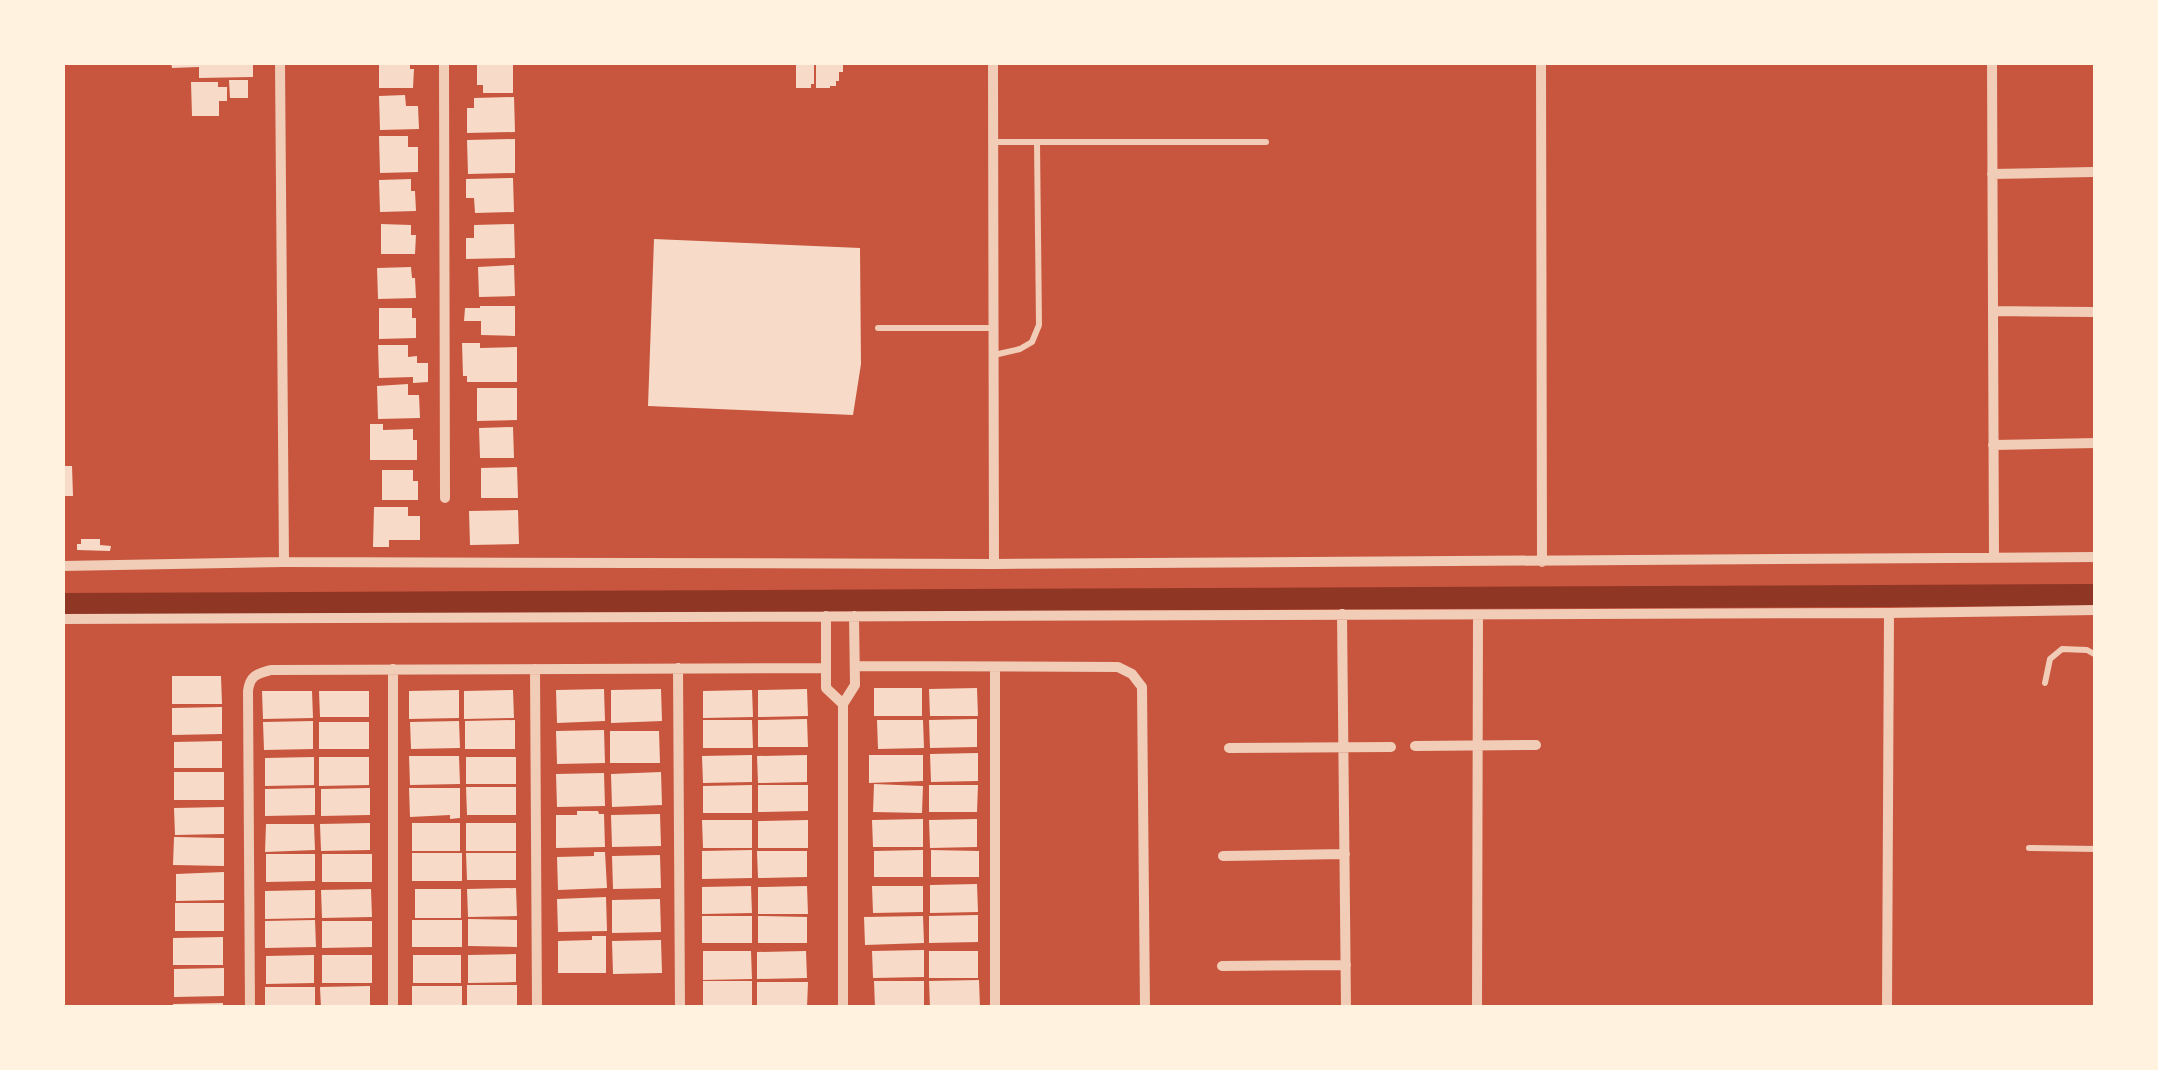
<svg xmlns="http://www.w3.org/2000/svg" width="2158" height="1070" font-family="'Public Sans',sans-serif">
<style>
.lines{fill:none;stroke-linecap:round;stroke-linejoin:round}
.canal{stroke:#8f3625;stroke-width:22}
.building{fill:#f7dbc8}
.service{stroke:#f1ccb7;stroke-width:6}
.minor{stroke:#f1ccb7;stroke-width:10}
</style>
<rect width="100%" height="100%" fill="#c8553d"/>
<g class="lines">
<path class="canal" d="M62,604L2096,595"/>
</g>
<path class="building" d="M171,62H253V77L199,78V67L172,68Z
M379,62H410V69H414L413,88H379Z
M477,62H513V93H483V85H477Z
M796,62H814V84H811V88H796Z
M821,62H843V72H839V81H836V86H830V88H816V65H821Z
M229,80H248V98H230Z
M191,82H218V87H227V101H219V116H192Z
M405,95L406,106H418L419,129L380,130L379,96Z
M514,97L515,132L467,133V108H474V98Z
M379,136H408V147H418V172L380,173Z
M515,139V173L468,174L467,140Z
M513,178L514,212L475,213L474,198H466V179Z
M411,179V191H415L416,211L380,212L379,180Z
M381,224L411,225V235H416L415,254H381Z
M514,224L515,258L466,259V238H474V225Z
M654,239L860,248L861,364L853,415L648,406Z
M514,265L515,296L479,297L478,267Z
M411,267L412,278H415L416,298L378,299L377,268Z
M480,306H515V336L481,335V321H464L465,308H480Z
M379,308H412V318H416V338L379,339Z
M462,343H480V348L517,347V382H467V376H463Z
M378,345H408V357L417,356V363H428V382L413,383V377L379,378Z
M408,384V395H419L420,418L378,419L377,386Z
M477,388H517V420L477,421Z
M370,424H383V430L413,429V440H417V460H370Z
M513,427L514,458H480L479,428Z
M62,466H72L73,496H62Z
M517,467L518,498H481V468Z
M382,470H413V481H418V500H382Z
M374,507H408V516H420V540H389V547H373Z
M518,510L519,544L470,545L469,511Z
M81,539H100V545L111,546L110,551L77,550V544H81Z
M172,676H221L222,704H172Z
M874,688H922V716H874Z
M977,688L978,716H930L929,689Z
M604,689L605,721L557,723L556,690Z
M661,689L662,721L611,723V690Z
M807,689L808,716L758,717V690Z
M459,690V718L409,719V691Z
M513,690L514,718L464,719V691Z
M752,690L753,717L703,718V691Z
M262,691H312L313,718L263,719Z
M319,691H369V717H320Z
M222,707V734L172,735V708Z
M807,719L808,747H758V720Z
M977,719V747L930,748L929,720Z
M515,720V749H465V721Z
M703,720H752L753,748H703Z
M877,720H923L924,748L878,749Z
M313,721V749L264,750L263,722Z
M459,721L460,748L411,749L410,722Z
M319,722H369V749H319Z
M604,730L605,763L557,764L556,731Z
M610,731H659L660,763H610Z
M222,741V768H174V742Z
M978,753V781L931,782L930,754Z
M752,755V782L703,783L702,756Z
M807,755V782L758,783L757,756Z
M869,755H923V781L869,783Z
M409,756H459L460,784L410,785Z
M314,757V785L265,786V758Z
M319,757H369V785L319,786Z
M466,757H516V784H466Z
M174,772H224V800H174Z
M661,772L662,805L612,807L611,774Z
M604,773L605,806L557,807L556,774Z
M874,784L923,786L922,813L873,812Z
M752,785V813H703V786Z
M758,785H808V811L758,812Z
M929,785H978L977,812H929Z
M466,787H516V815H467Z
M315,788V815L265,816V789Z
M370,788V815L321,816V789Z
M409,788H460V818L450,819V815L410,817Z
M224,807V834L175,835L174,808Z
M577,811H598L599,814H604L605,847L556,848V815H577Z
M660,814L661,846L612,847L611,815Z
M923,819V847H873L872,820Z
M977,819V847L930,848L929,820Z
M702,820H752V848H703Z
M808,820V848H758V821Z
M370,823V850L321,851L320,824Z
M412,823H460V851H412Z
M466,823H516V851H466Z
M266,824H314L315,850L265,852Z
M174,837L224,838V866L173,865Z
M752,850V878L702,879V851Z
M923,850V877H874V851Z
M931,850L979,851V877H931Z
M757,851H807V877L758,878Z
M594,852H605L607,888L558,890L557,857L594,856Z
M412,853H462V881H412Z
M466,853H516V880H467Z
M266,854H315V881L266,882Z
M322,854H372V882H322Z
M660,855L661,888L613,889L612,856Z
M224,872V900L176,901V874Z
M977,884L978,912L930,913V885Z
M751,886L752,913L702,914V887Z
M807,886L808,914H758V887Z
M872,886H923V912L873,913Z
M516,888L517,916L468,917L467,889Z
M371,889L372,917L322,918L321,890Z
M415,889H461V918H415Z
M315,890V918L265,919V891Z
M606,897L607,931L558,932L557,899Z
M660,899L661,932L612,933V900Z
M175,903H224V931H175Z
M978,915V942L929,943V916Z
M702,916H752V943H702Z
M758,916L807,917V943H758Z
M923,916L924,943L865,945L864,917Z
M468,919L517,920V947L468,946Z
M315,920L316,947L265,948V921Z
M412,920H462V947H412Z
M322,921H372V947L322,948Z
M592,936H606V973H558V941L592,940Z
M223,937V965H173V938Z
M661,940L662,973L613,974L612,941Z
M924,950V977L873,978L872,951Z
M703,951H751L752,979L703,980Z
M806,951L807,978L757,979V952Z
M929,951H978V978H929Z
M516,954V982L468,983V955Z
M314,955V983L266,984V956Z
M322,955H372V983H322Z
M413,955H461V983H413Z
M224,968V996L174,997V969Z
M979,980L980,1008H930L929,981Z
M703,981H752V1008H703Z
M874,981H924V1008H875Z
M757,982H808L807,1008H757Z
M467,985H517V1008H467Z
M370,986V1008H321L320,987Z
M412,986H462V1008H412Z
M265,987H315V1008H265Z
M223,1003V1008H173V1004Z"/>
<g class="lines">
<path class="service" d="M993,142H1266
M878,328H994
M994,355L1020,349L1032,342L1039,325L1037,142
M2045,683L2050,659L2062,649L2087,650L2096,655
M2029,848L2096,849"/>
<path class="minor" d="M280,62L284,562
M444,62L445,498
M993,62L994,564
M1541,62L1542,562
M1992,62L1994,557
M1992,174L2093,172
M1993,311L2093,312
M1993,445L2096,443
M62,566L284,562L994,564L2096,557
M1342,614L1346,1008
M826,616V688L843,704
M62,619L1889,613L2096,610
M855,666L1118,667L1132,674L1142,687L1145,1008
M678,668L680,1008
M535,669L537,1008
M1415,746L1536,745
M1229,748L1391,747
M1223,856L1345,854
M1222,966L1346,965
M250,1008L248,691C250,675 257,674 271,670L826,668
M393,1008V669
M843,1008V704L855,685L854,616
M995,1008V668
M1477,1008L1478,615
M1887,1008L1889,613"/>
</g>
<rect width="2158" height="1070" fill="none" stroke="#fff3e0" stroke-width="130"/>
</svg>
